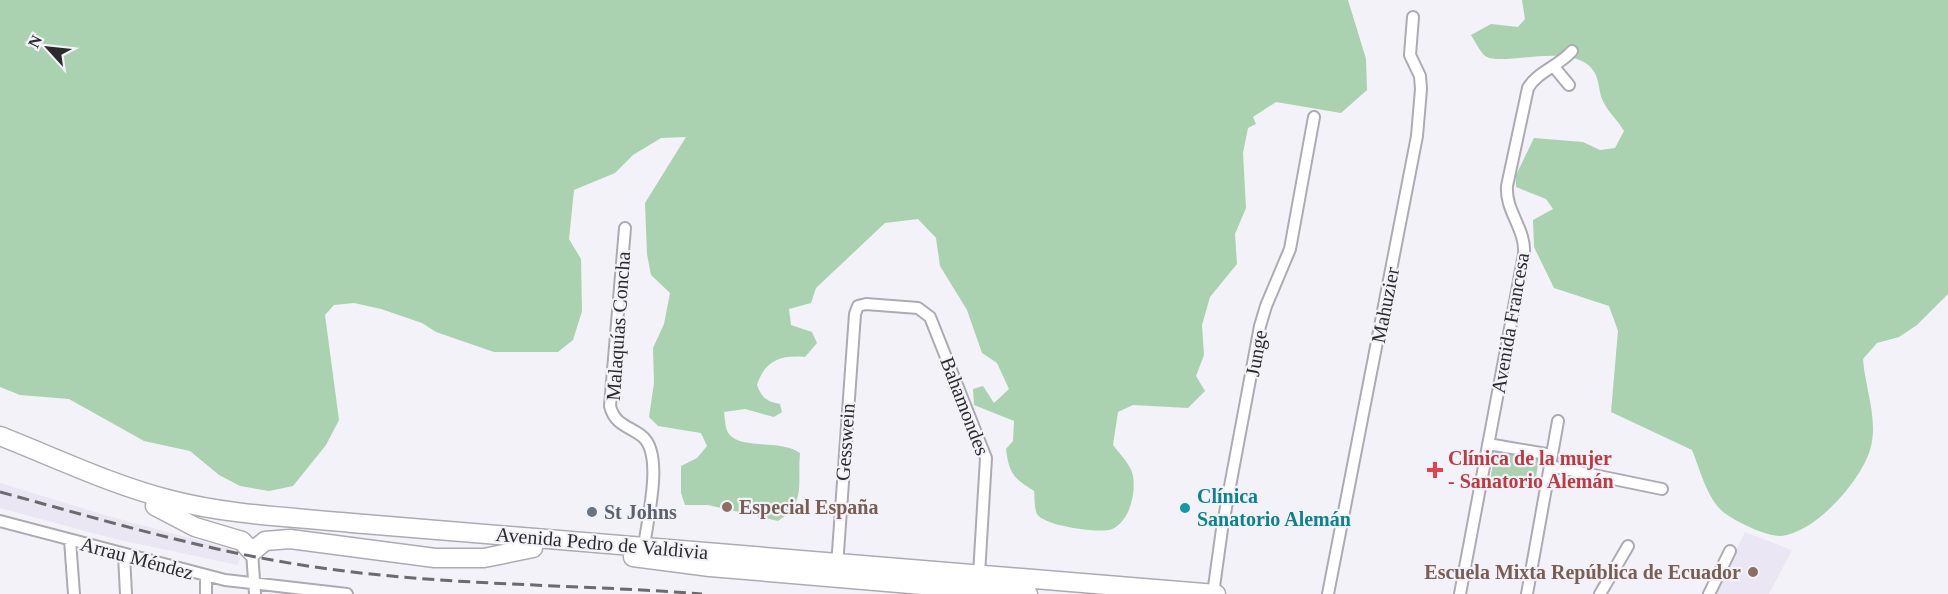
<svg xmlns="http://www.w3.org/2000/svg" width="1948" height="594" font-family="Georgia,serif">
<style>
.built{fill:#eae6f3}
.green{fill:#aad1b0}
.lines{fill:none;stroke-linecap:round;stroke-linejoin:round}
.street-casing{stroke:#adabb1;stroke-width:14}
.primary-casing{stroke:#adabb1;stroke-width:21}
.street{stroke:#fff;stroke-width:10}
.primary{stroke:#fff;stroke-width:18}
.rail{stroke:#6b6a6e;stroke-width:3;stroke-dasharray:12 6;stroke-linecap:butt}
.health-dot{fill:#e0444e;stroke:#f3f2f8;stroke-width:2}
.education-dot{fill:#8d6e63;stroke:#f3f2f8;stroke-width:2}
.culture-dot{fill:#0f9aa8;stroke:#f3f2f8;stroke-width:2}
.worship-dot{fill:#6b7280;stroke:#f3f2f8;stroke-width:2}
.labels{text-anchor:middle;stroke-width:4.5;stroke-linejoin:round;paint-order:stroke}
.street-label{font-size:20px;fill:#2b2a2c;stroke:#f3f2f8}
.health-label{font-size:20px;font-weight:bold;fill:#be3a42;stroke:#f3f2f8;text-anchor:start}
.culture-label{font-size:20px;font-weight:bold;fill:#0d838f;stroke:#f3f2f8;text-anchor:start}
.education-label{font-size:20px;font-weight:bold;fill:#785e54;stroke:#f3f2f8;text-anchor:start}
.worship-label{font-size:20px;font-weight:bold;fill:#5b616d;stroke:#f3f2f8;text-anchor:start}
</style>
<rect width="100%" height="100%" fill="#f3f2f8"/>
<path class="built" d="M0,483L108,516L234,550L240,558L238,565L115,539L0,508Z
M1745,532L1792,550L1769,594H1714Z"/>
<path class="green" d="M0,0H1348L1366,59L1367,90L1341,113L1276,102L1253,117L1256,124L1248,128L1243,153L1246,208L1235,234L1237,264L1210,297L1202,325L1204,355L1196,376L1205,391L1188,408L1133,405L1118,412L1113,445C1119,453 1132,466 1133,476C1136,493 1130,521 1112,529C1100,534 1044,526 1037,514C1034,508 1035,497 1034,491C1013,478 1009,473 1006,449L1013,441L1014,421L974,405L973,389L983,386L994,403L1009,389L997,363L982,353L967,310L940,266L936,238L918,219L885,223L816,288L811,303L789,309L791,325L812,332L817,343L805,357C781,355 765,360 757,385C762,398 766,401 780,404L782,412L774,417L745,409L724,412C725,419 725,429 729,434C741,450 781,439 800,453C797,483 807,503 778,521L708,505H685L681,493V466L697,458L707,446L701,433L658,426L649,417L654,383L653,348L664,324L670,293L651,275L647,254L645,203L686,137L661,138L633,155L615,173L574,190L569,239L581,259L582,311L573,340L558,352H494L436,332L422,323L381,309L354,303L334,305L325,315L339,420L326,445L293,486L269,491L240,486L219,475L190,451L144,441L69,399L20,395L0,387Z
M1522,0H1948V294L1917,325L1899,337L1877,343L1863,359C1865,388 1879,421 1870,450C1860,482 1816,532 1781,536C1767,537 1732,520 1722,511C1706,496 1700,469 1692,450L1611,412L1618,331L1609,306L1554,288L1534,247L1533,220L1553,209L1546,199L1516,187V175L1534,138L1583,142L1600,150L1615,148L1624,131C1617,119 1608,112 1603,101C1597,88 1601,75 1587,64C1559,44 1498,68 1484,55C1479,50 1475,41 1471,35L1491,24L1518,27L1525,19Z
M1495,452L1539,459L1534,489L1490,481Z"/>
<g class="lines">
<defs>
<path id="street" d="M1554,67L1569,85
M625,228L610,406C615,426 630,426 643,437C664,456 647,520 644,547
M1488,444L1552,455
M1550,466L1662,489
M0,521L225,580L347,594
M70,540L74,594
M252,552L255,594
M124,555L126,594
M837,566L855,314L858,306L866,304L918,308L930,317L986,458L979,574
M206,576V594
M1213,594L1222,529L1260,326L1266,306L1290,249L1314,117
M1328,594L1417,136L1421,89L1420,76L1410,55L1413,17
M1460,594L1524,254C1526,229 1505,211 1507,186L1528,88C1537,72 1559,66 1572,51
M1527,594L1558,421
M1600,594L1628,546
M1709,594L1730,551"/>
<path id="primary" d="M0,436C56,458 112,485 171,500C229,515 292,517 352,523L1216,594
M155,506L195,527L242,541L252,552L265,541L290,539L435,558H484L533,548
M633,557L710,567L1028,594"/>
</defs>
<use href="#street" class="street-casing"/>
<use href="#primary" class="primary-casing"/>
<use href="#street" class="street"/>
<use href="#primary" class="primary"/>
<path class="rail" d="M0,492C107,521 212,553 322,568C448,586 575,584 702,594"/>
</g>
<path class="health-dot" d="M1432 461h6v6h6v6h-6v6h-6v-6h-6v-6h6z"/>
<g class="education-dot">
<circle cx="727" cy="507" r="6"/>
<circle cx="1753" cy="572" r="6"/>
</g>
<circle class="culture-dot" cx="1185" cy="508" r="6"/>
<circle class="worship-dot" cx="592" cy="512" r="6"/>
<g class="labels">
<g class="street-label">
<text transform="translate(1385 305) rotate(-79)" y="7">Mahuzier</text>
<text transform="translate(1510 323) rotate(-80)" y="7">Avenida Francesa</text>
<text transform="translate(618 326) rotate(-86)" y="7">Malaquías Concha</text>
<text transform="translate(1256 353) rotate(-80)" y="7">Junge</text>
<text transform="translate(965 406) rotate(69)" y="7">Bahamondes</text>
<text transform="translate(845 442) rotate(-86)" y="7">Gesswein</text>
<text transform="translate(602 543) rotate(5)" y="7">Avenida Pedro de Valdivia</text>
<text transform="translate(137 558) rotate(15)" y="7">Arrau Méndez</text>
</g>
<g class="health-label">
<text x="1448" y="465">Clínica de la mujer<tspan x="1448" dy="23">- Sanatorio Alemán</tspan></text>
</g>
<g class="culture-label">
<text x="1197" y="503">Clínica<tspan x="1197" dy="23">Sanatorio Alemán</tspan></text>
</g>
<g class="education-label">
<text x="739" y="514">Especial España</text>
<text x="1741" y="579" text-anchor="end">Escuela Mixta República de Ecuador</text>
</g>
<g class="worship-label">
<text x="604" y="519">St Johns</text>
</g>
</g>
<g transform="translate(48 48) rotate(297)" stroke="#f3f2f8" stroke-width="4.5" paint-order="stroke">
<path d="M0-4.5L10 22L0 15L-10 22Z" fill="#2b2a2c"/>
<text y="-9" font-size="16" font-weight="bold" text-anchor="middle" fill="#2b2a2c">N</text>
</g>
</svg>
